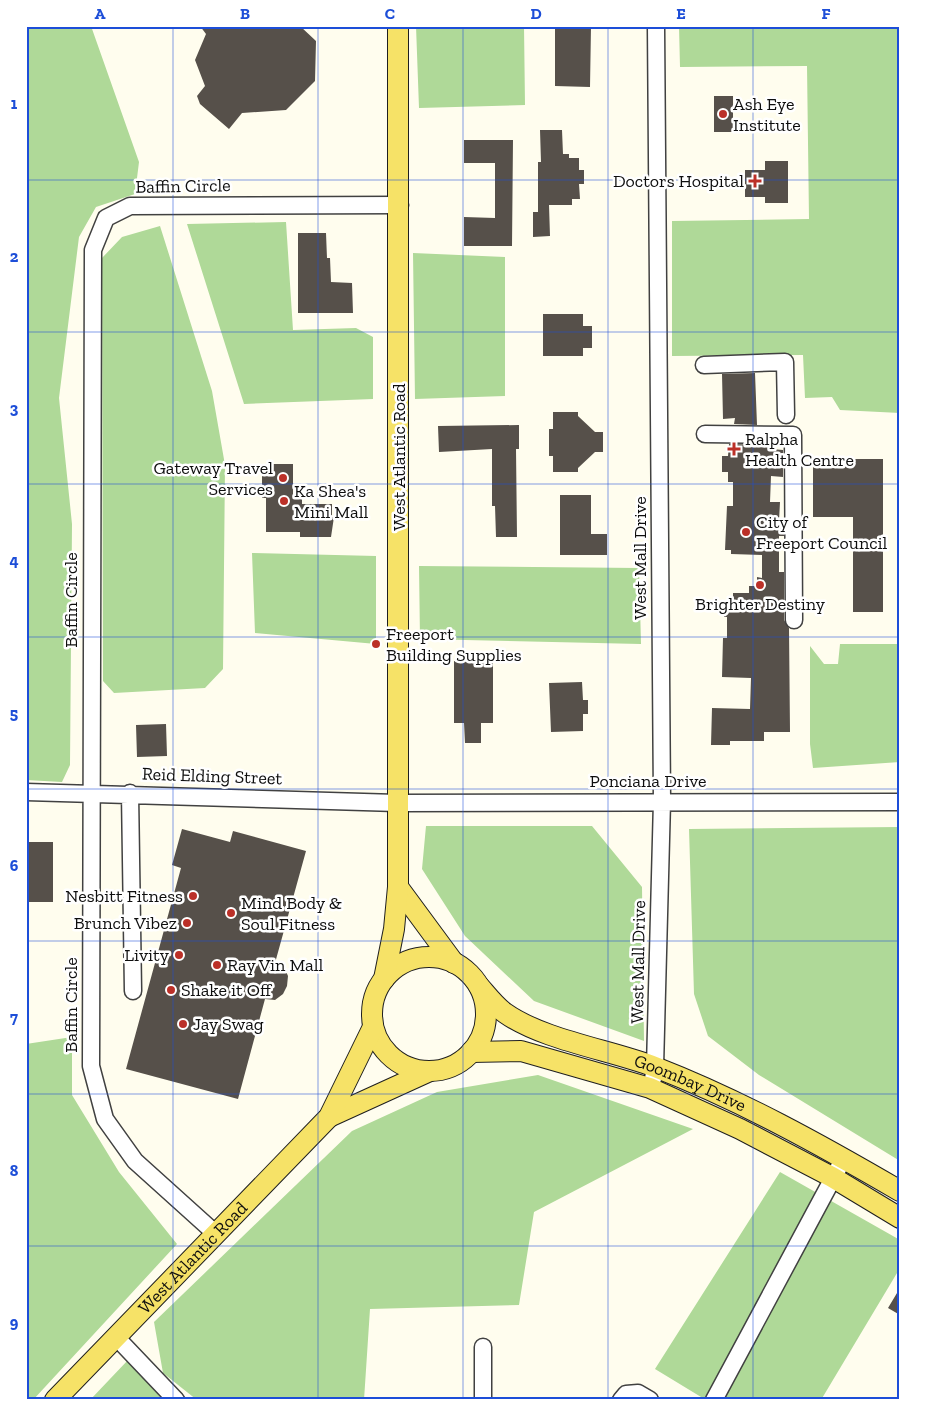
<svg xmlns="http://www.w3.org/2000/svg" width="926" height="1426" font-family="'Zilla Slab',serif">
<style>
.forest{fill:#afd998}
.building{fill:#56504a}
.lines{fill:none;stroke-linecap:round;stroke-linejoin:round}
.minor-casing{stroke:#414141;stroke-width:19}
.major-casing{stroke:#1f1f1f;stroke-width:22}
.minor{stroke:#fff;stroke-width:16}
.major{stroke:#f6e267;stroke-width:20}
.grid{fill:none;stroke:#1d4ed8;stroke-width:1;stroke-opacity:0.55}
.poi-dot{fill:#bb3028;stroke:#fff;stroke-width:2}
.labels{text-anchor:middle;stroke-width:5;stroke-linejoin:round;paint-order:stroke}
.poi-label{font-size:18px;fill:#0e0e0e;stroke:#fff;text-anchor:start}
.street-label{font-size:18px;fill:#0e0e0e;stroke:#fff}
.neatline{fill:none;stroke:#1d4ed8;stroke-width:2}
.grid-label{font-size:16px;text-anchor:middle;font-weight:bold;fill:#1d4ed8}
</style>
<rect width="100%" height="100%" fill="#fffdee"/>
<path class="forest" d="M26,26H91L139,162L135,194L96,207L79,237L59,398L72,524L70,765L62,782L26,780Z
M416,26H524L525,105L419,108Z
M679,26H900V413L840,410L832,397L805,398L803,355L672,356V221L809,219L807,66L680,67Z
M286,222L293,330L356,328L373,337V399L244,404L187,224Z
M160,226L212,391L225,465L223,669L205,688L114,693L103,681L102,258L122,237Z
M413,253L505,257V396L415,399Z
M252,553L376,556V644L255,633Z
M419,566L639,568L641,644L420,639Z
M840,644H900V762L813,768L810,744V646L824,664H838Z
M426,826H592L642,887L644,1041L534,1001L465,936L422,869Z
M900,827V1161L759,1075L708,1036L694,994L689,829Z
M72,1037V1095L119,1172L177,1244L33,1400H26V1044Z
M538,1075L693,1129L534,1212L519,1305L370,1309L364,1400H197L163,1373L154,1322L352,1131L437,1092Z
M780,1172L900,1240V1268L821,1400H706L655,1369Z
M128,1360L163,1400H90Z"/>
<path class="building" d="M200,26H300L316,41L315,81L286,110L242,113L229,129L200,104L197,96L205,86L195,60L206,34Z
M555,26H591L590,87L555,86Z
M714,96H733V132H714Z
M540,130H562L563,154H569V158H579V170H584V184H579L580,199H572V205H549L550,236L533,237V212H538V162H541Z
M464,140H513L512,246H464V217L495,218V163H464Z
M765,161H788V203H765V197H745V170H765Z
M298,233H326L327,258H330L331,282L352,283L353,313H298Z
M543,314H583V326H592V348H583V356H543Z
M755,373L757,425L734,424L735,418L723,419L722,374Z
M553,412H578V416L595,432H603V452H595L578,468V472H553V456H549V429H553Z
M519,425V449H516L517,537H496L495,506H492V449L439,452L438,426Z
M729,444L771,445V449L783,450V477L771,476L770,502H780L779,521H783L784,536H779V572H784V620L789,628L790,732H764V741H730V745H711L712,708L750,709L751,678L722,677L723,638H727V617H724V605H727V599H733V593H749V586H757V577L762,578V555L731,554V550H725L727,506H733V482H728V472H722V456H728Z
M813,459H883V612H853V517H813Z
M262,464H293V494H302V504H332V517H334L331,537H300V532H266V498H262Z
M560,495H591V534H607V555H560Z
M454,661H493V723H481V743H465L464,723H454Z
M582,682L583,700H588V714H583V731L551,732L549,683Z
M166,724L167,756L137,757L136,725Z
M182,829L230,842L233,831L306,851L275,963L284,967L288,976L287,986L283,994L275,1000L265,999L238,1099L126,1069L181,868L172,865Z
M26,842H53V902H26Z
M900,1288V1315L888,1308Z"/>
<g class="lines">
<defs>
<path id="minor" d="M704,365L785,362L786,415
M705,434L793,435L794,620
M26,792L397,803L900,802
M130,793L133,991
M653,1079L655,1067L662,801L656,26
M216,1234L135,1161L105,1119L91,1066L93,250L106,218L130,206L400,205
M116,1337L176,1400
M483,1400V1347
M621,1400L626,1394L638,1393L650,1400
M714,1400L839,1167"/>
<g id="major">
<path d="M398,887L454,963"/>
<circle cx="429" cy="1014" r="57"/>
<path d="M384,979L394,929L398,887V26"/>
<path id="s1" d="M479,986C487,995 495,1006 505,1013C543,1040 611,1050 655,1067C740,1100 821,1145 900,1191"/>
<path d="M471,1052L521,1051L650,1088L740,1129L832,1177L900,1218"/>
<path d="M329,1117L430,1071"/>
<path id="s2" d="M55,1400L329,1117L373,1027"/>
</g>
</defs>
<use href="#minor" class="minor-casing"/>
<use href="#major" class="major-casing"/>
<use href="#minor" class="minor"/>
<use href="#major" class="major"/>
</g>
<path class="grid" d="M173,26V1400M318,26V1400M463,26V1400M608,26V1400M753,26V1400M26,180H900M26,332H900M26,484H900M26,637H900M26,789H900M26,941H900M26,1094H900M26,1246H900"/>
<g class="poi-dot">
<circle cx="723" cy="114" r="5"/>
<path d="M752.5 173.5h5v5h5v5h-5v5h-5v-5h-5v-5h5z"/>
<path d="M731.5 441.5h5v5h5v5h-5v5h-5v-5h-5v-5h5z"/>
<circle cx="283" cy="478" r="5"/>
<circle cx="284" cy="501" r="5"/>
<circle cx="746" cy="532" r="5"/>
<circle cx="760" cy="585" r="5"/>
<circle cx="376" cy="644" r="5"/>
<circle cx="193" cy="896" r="5"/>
<circle cx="231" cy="913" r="5"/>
<circle cx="187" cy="923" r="5"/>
<circle cx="179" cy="955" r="5"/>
<circle cx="217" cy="965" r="5"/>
<circle cx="171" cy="990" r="5"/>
<circle cx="183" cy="1024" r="5"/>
</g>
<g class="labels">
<g class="poi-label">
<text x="733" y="110">Ash Eye<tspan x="733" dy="21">Institute</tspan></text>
<text x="744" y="187" text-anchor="end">Doctors Hospital</text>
<text x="745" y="445">Ralpha<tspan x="745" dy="21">Health Centre</tspan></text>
<text x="273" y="474" text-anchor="end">Gateway Travel<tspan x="273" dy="21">Services</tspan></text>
<text x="294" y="497">Ka Shea's<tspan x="294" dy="21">Mini Mall</tspan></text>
<text x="756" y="528">City of<tspan x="756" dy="21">Freeport Council</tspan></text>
<text x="760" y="610" text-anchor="middle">Brighter Destiny</text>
<text x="386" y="640">Freeport<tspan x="386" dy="21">Building Supplies</tspan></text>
<text x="183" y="902" text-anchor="end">Nesbitt Fitness</text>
<text x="241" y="909">Mind Body &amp;<tspan x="241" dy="21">Soul Fitness</tspan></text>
<text x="177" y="929" text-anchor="end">Brunch Vibez</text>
<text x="169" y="961" text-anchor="end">Livity</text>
<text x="227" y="971">Ray Vin Mall</text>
<text x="181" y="996">Shake it Off</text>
<text x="193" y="1030">Jay Swag</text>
</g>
<g class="street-label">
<text transform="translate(183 186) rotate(-1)" y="6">Baffin Circle</text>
<text transform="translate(399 457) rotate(-90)" y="6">West Atlantic Road</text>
<text transform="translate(640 558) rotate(-90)" y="6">West Mall Drive</text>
<text transform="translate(71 600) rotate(-90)" y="6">Baffin Circle</text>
<text transform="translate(212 776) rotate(2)" y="6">Reid Elding Street</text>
<text x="648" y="787">Ponciana Drive</text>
<text transform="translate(638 962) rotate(-89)" y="6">West Mall Drive</text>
<text transform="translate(71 1005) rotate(-90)" y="6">Baffin Circle</text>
<text dy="6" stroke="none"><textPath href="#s1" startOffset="236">Goombay Drive</textPath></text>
<text dy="6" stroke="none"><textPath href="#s2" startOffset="198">West Atlantic Road</textPath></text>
</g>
</g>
<rect width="926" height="1426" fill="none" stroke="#ffffff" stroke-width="55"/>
<rect x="28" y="28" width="870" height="1370" class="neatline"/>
<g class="grid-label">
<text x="100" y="19">A</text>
<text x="245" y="19">B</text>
<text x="390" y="19">C</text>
<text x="536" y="19">D</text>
<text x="681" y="19">E</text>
<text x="826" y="19">F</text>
<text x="14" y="109">1</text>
<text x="14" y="262">2</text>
<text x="14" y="414">3</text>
<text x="14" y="566">4</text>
<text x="14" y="719">5</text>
<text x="14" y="871">6</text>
<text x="14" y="1023">7</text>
<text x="14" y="1176">8</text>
<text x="14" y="1328">9</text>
</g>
</svg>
